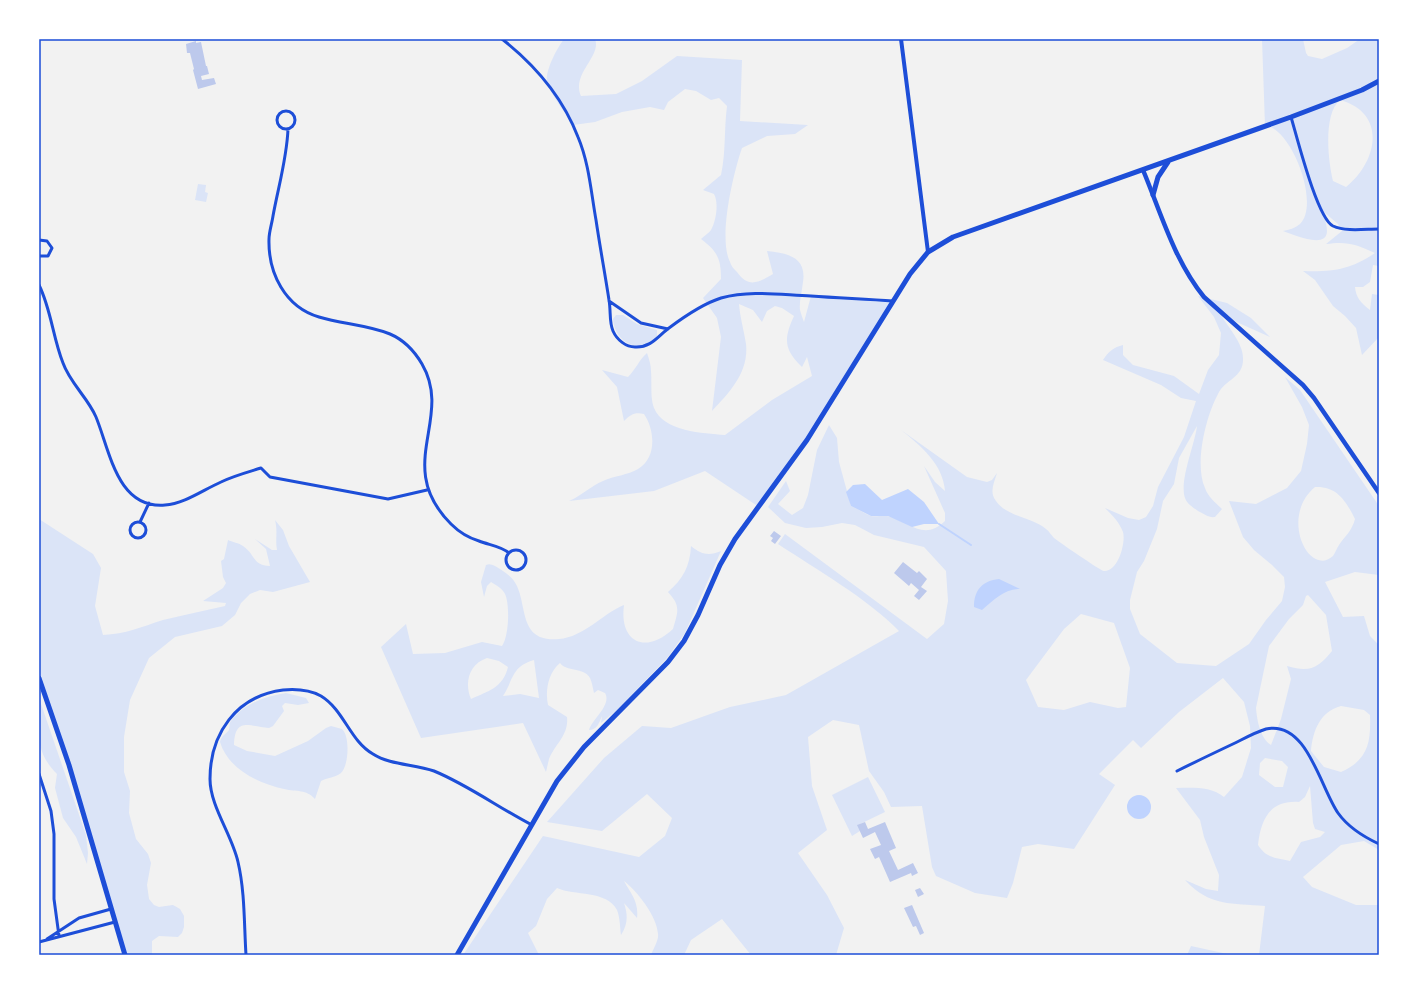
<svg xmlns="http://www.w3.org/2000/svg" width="1418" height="994" font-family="Raleway,sans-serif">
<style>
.green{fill:#dbe4f7;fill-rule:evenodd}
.water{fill:#bfd3fe}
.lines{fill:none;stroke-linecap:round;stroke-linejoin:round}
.stream{stroke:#bfd3fe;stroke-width:2}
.building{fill:#bdc9ec}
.minor{stroke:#1d4ed8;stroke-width:3}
.tertiary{stroke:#1d4ed8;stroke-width:4}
.secondary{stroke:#1d4ed8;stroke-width:4.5}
.primary{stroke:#1d4ed8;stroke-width:5}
.neatline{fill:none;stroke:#1d4ed8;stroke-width:1.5}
</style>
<rect width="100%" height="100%" fill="#f2f2f2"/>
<path class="green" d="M564,39H595C602,56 571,74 581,96L616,94L642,81L677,56L742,60L740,121L808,125L795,134L767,136L742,148C733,174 718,238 730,262C731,266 734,269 737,272C748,288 758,283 773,274L767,251C787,253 807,257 803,282C802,292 799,301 800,310C801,314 803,319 804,322L811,296L893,301L807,440L759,507L705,471L654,491L569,501C581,496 591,486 603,481C614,476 628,475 638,469C657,458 655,430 644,414C635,412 631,414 624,421L617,387L602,370L628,377C636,369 639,360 647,353C649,359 651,365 651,371C652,382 650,398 654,408C664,432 703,433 725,435L772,400L812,376L807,357L802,367C783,349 784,338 794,316L782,308L775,306L767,311L762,322L753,310L739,304C740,317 744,331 746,344C749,372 730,392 712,411L721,337L717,318L703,298L721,279C721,258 717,251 701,239C704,236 709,233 711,230C716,221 719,203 714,194L703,190L721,175C726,152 724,129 727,106L719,98L711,100L696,91L685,89L668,102L664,110L650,107L622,112L595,122L573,125C568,117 548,90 547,82C545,71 557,48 564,39Z
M1262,39H1303L1306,53L1308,56L1322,59L1347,48L1360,39H1379V81L1265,126Z
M1379,83V266L1373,265L1370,282L1363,287H1355C1356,298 1361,303 1370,310L1372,294L1379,295V337L1362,355L1356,328L1345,316L1333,306L1315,280L1303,271C1332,272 1350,270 1375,253C1356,244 1347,241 1326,244L1342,231L1338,224L1325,213C1324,219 1327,225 1327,231C1327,250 1292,234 1283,231C1289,230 1295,228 1300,224C1320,204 1293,133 1268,126ZM1340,100C1387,113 1378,161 1346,187L1333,181C1328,161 1323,114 1340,100Z
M198,184L206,185L205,192L208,193L206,202L195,200Z
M1198,296L1227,303L1251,318L1270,337L1221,315C1228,327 1243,343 1243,358C1244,378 1225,379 1218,394C1206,416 1194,464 1205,488C1208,497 1215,502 1222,509L1215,517C1209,518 1204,514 1198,511C1194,508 1187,504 1185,498C1179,481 1195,444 1197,426L1179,458L1174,484L1163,501L1157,529L1144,561L1137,572L1130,600V609L1140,634L1177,663L1216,666L1249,644L1266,620L1282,601L1285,587L1284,577L1272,565L1254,550L1243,537L1229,501L1256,504L1287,488L1301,471L1307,444L1309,425L1302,407L1285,377L1300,390L1379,506V575L1355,572L1325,582L1343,617L1364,616L1370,636L1379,645V850L1364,841L1341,845L1303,877L1312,887L1356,905H1379V955H1259L1265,906C1232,903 1210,907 1185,880L1206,889L1218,891L1219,875L1204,837L1200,820L1176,788C1193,788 1210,786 1224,797L1242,777L1251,748L1250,726L1244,702L1223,678L1179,712L1141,748L1133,740L1099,774L1115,785L1074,849L1038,844L1022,847L1013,883L1007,898L975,893L936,876L932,867L922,806L891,807L884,792L869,771L859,725L833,720L808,737L812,786L827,830L798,853L827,895L844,928L836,955H751L722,919L691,940L684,955H651C653,949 659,940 658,934C657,916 637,891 624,881C631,894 639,902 637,918L624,903C628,915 628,924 621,935C620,928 620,917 617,910C607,890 574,896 557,888L547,899L536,926L528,933L539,955H463L543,836L639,857L665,836L672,818L647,794L602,831L547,822L604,758L642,726L671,728L730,707L786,695L899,631C867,598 817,570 778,544L785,534L927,639L944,624L948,601L946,571L924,547L874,535L855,525L842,523L822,527L806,528L785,523L768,507L786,481L790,491L778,504L792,515L803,508L808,495L817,450L829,425L837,438L839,462L851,506C858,509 865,514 871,516C877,517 882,515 887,516C908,521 924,542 945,521V513L924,466L935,482L945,491C943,464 921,446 901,430L967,477L987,482L992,480L997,473C994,483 989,492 996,501C1007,517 1032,517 1046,529C1049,531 1051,535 1054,538C1059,542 1101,571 1104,571C1118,572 1126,543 1123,532C1119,522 1113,516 1105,508L1128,518L1139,520L1146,517L1153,506L1158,487L1184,437L1196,401L1181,398L1161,385L1103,360C1108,352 1114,347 1123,345V355L1133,365L1174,376L1199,394L1208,370L1219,355L1221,333L1214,317ZM1315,487C1337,486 1346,501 1355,519C1352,531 1345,536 1339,545C1337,548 1335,553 1333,556C1309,578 1279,517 1315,487ZM1308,595L1326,615L1332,651C1318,668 1310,673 1287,666L1291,679L1281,719L1271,745C1260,738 1257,720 1256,708L1269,646L1289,619L1303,605L1306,596ZM1081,614L1114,623L1130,668L1126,707L1118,708L1090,702L1064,710L1038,707L1026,680L1064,629ZM1341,706L1364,710L1370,715C1371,743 1368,760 1341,772L1324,767L1311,751C1313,730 1320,712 1341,706ZM1265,758L1282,761L1288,767L1283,787H1275L1259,775L1260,763ZM1310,786L1313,823L1315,829L1325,832L1320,837L1301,842L1290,861C1276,858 1266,858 1258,845C1261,819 1270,800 1299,802L1305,797Z
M616,315H623L637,324L657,330V337C639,355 615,343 613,319Z
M39,519L93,554L101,568L95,606L103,635C126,634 141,627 163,620C183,615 204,611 225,606L226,603L203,601L223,588L226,583L223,577L221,561L224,559L228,540C232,542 239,543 243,546C256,555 252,565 270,566L266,549L255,539L272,550H277C275,540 278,531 275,520L283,530L289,546L310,582L273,592L260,590L250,594L241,603L235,615L222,626L175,637L149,658L130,700L124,737V772L130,791L129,813L136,839L148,854L151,863L147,885L149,899L154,905L159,907L173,905L180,909L184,916V927L182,933L178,937L159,936L152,941V955H125L69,765L39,678Z
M691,546C702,555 709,556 721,551L685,633L668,657L617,710L601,723L602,716C599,723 597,730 589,730C592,719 612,705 605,693L598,690L594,693C593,689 592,682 590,678C584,667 566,672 560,663C548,673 545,691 548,705L567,717C569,735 555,744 549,759C548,763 547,768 546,772L523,723L421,738L381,647L406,624L413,654L445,653L482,642L502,646C509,637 510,604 505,594C503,589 496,585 491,582L487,586L484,597L481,582L486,565C491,563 495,566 500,569C504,572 511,576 514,581C529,602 516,643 559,639C584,637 602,614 624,605C619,642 645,655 673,629C678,611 681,606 668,592C683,579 690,566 691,546ZM487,658L499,661L508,667C503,688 488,691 471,699C464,683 469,664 487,658ZM534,660L539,698L520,694L503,696C514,679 511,667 534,660Z
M286,693L306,698L309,703L298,705L285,703L282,706L284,711L273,726L269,728C248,726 235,717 234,745L247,751L275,756L308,741L326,728L331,726L342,729C350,736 349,765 341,773C337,777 326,778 321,781L315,799C306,789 297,792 284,789C259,784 228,769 220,742C221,736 226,734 229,730C230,727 229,723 231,721C243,704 266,696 286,693Z
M39,698L86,835L88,853L87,864L76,837L63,818L55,788L57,774C33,750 39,729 39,698Z
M868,777L885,812L858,825L860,831L852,836L832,795Z
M1191,946L1232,955H1187Z"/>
<path class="water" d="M865,484L882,500L908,489L924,502L939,524H924L912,527L888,516H871L851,506L846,492L853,485Z
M999,579L1020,589C1004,589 994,600 982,610L974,607C974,590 982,581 999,579Z
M1127 807a12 12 0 1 1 24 0a12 12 0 1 1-24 0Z"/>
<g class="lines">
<path class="stream" d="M939,524L971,545"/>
</g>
<path class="building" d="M196,41V43L201,42L206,66H207L209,74L201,76L202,80L214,78L216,84L198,89L193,70L194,69L190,53H187L186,44Z
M774,531L781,536L775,544L771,541L773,538L770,536Z
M903,562L917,573L919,571L927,579L921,587L927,591L919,600L914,596L919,590L911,583L909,586L894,573Z
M865,822L868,829L885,822L896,848L889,851L898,870L913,863L918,873L912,876L911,873L890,882L879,857L875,859L870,849L881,845L875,832L863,838L857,825Z
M920,888L924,894L918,897L915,890Z
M912,905L924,933L920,935L916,926L913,927L904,908Z"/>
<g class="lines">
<path class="minor" d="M502,39C535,65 563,98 578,137C589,163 591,192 596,220C600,247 605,274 609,300C611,311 609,322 613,331C617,340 626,347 635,347C651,348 658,336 669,328C685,316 702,304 721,298C751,290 781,295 811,296C838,298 866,299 893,301
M277 120a9 9 0 1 1 18 0a9 9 0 1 1-18 0Z
M1291,117C1297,137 1317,218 1333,226C1346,232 1365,229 1379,229
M288,129C287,158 278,188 273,216C272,223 269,232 269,239C268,273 285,307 319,317C342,324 368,325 390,334C404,340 415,352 422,364C454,419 393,466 451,524C458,531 469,538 479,541C489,545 501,546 509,553
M39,240L47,241L52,248L48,256H39
M39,285C51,309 53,338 63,363C70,383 88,398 96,417C110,451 117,509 165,505C184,504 203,490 221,482C233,476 248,472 261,468L270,477L388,499L427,490
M609,301L641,323L668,329
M130 530a8 8 0 1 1 16 0a8 8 0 1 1-16 0Z
M140,522L149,503
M506 560a10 10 0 1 1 20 0a10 10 0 1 1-20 0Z
M1177,771C1197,761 1216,752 1235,743C1245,738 1256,732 1266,729C1307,720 1320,787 1338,813C1348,827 1364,837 1379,844
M39,774L51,811L54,834V899L59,936
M47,939L79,918L111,909
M39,942L115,922
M246,955C244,924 245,892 238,862C232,835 210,806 210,779C210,734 236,696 283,690C294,689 310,690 321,696C344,710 350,741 373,754C390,765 414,764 434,771C468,785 499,808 532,825"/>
<path class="tertiary" d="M901,39L928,252"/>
<path class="secondary" d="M1143,170C1161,213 1174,260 1204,297L1303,385L1314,398L1379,493"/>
<path class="primary" d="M1153,195L1158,177L1168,162
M39,678L69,765L125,955
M457,955L557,781L584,747L668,662L684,641L698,615L720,565L735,539L807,440L910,274L928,252L953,237L1291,117L1362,90L1379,81"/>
</g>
<rect width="1418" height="994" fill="none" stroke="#ffffff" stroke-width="80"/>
<rect x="40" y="40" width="1338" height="914" class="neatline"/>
</svg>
